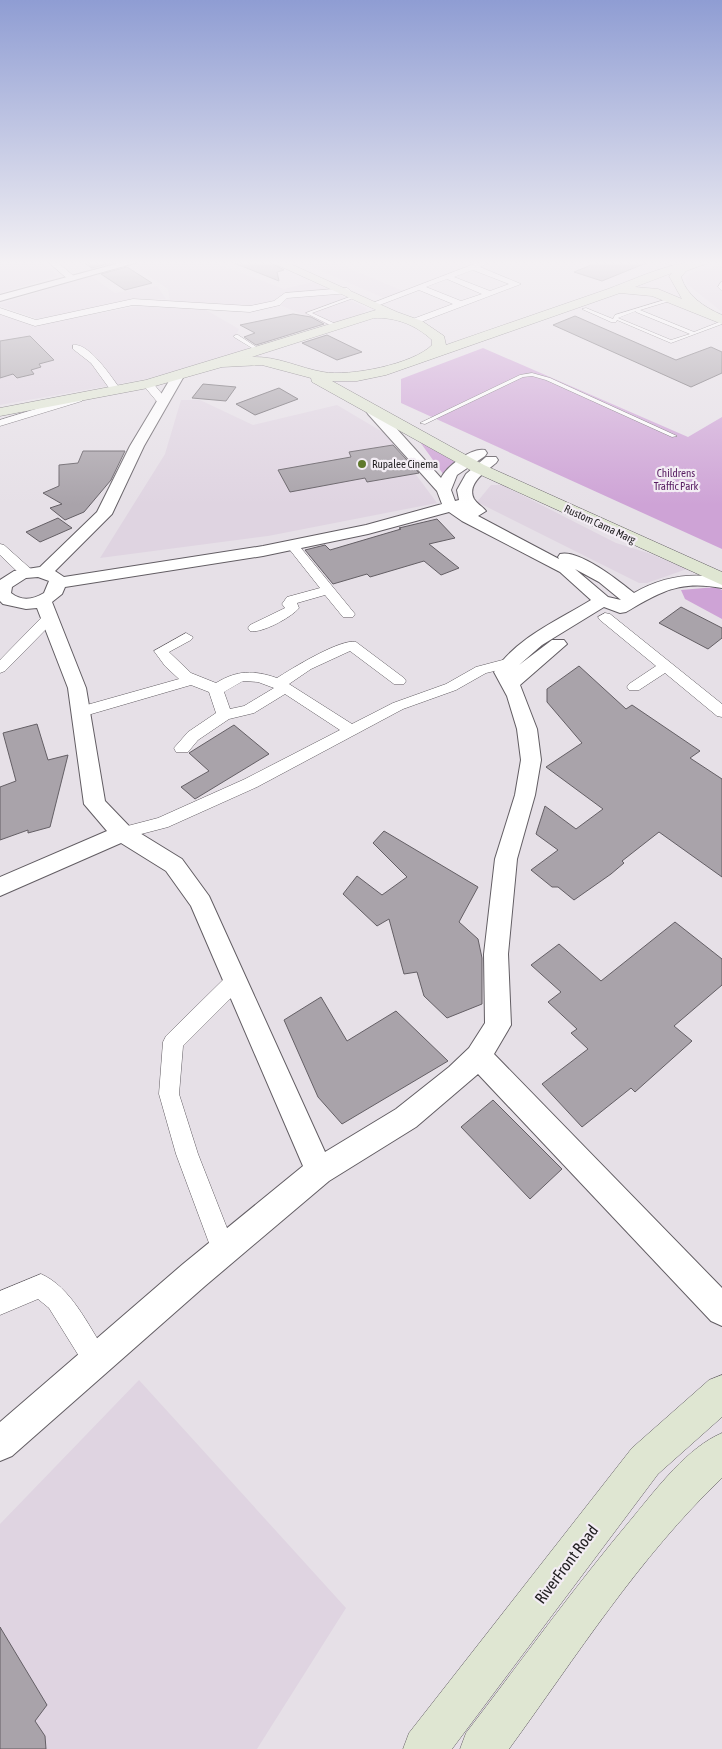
<svg xmlns="http://www.w3.org/2000/svg" width="722" height="1749" font-family="'Asap Condensed',sans-serif">
<style>
.built{fill:#dfd4e1}
.green{fill:#cea3d6}
.building{fill:#a9a3aa;stroke:#645f65}
.lines{fill:none;stroke-linecap:round;stroke-linejoin:round}
.service-casing{stroke:#625d63;stroke-width:1}
.minor-casing{stroke:#625d63;stroke-width:1}
.tertiary-casing{stroke:#625d63;stroke-width:2}
.secondary-casing{stroke:#625d63;stroke-width:1}
.service{fill:#fff;fill-rule:evenodd}
.minor{fill:#fff;fill-rule:evenodd}
.tertiary{fill:#fff;fill-rule:evenodd}
.secondary{fill:#dfe6d2;fill-rule:evenodd}
.poi-dot{fill:#5f792c;stroke:#f3edf4;stroke-width:2}
.labels{text-anchor:middle;stroke-width:4.5;stroke-linejoin:round;paint-order:stroke}
.far-poi-label{font-size:11px;fill:#201e20;stroke:#f3edf4;text-anchor:start}
.far-park-label{font-size:11px;fill:#571c61;stroke:#f3edf4}
.far-street-label{font-size:11px;fill:#201e20;stroke:#f3edf4}
.near-street-label{font-size:16px;fill:#201e20;stroke:#f3edf4}
</style>
<rect width="100%" height="100%" fill="#e6e0e7"/>
<path class="built" d="M0,261H41L58,276L0,293Z
M143,261H209L284,289L313,282L368,309L360,315L330,326L273,302L248,307L170,301L168,289L131,264Z
M298,261H332L403,291L384,298Z
M722,265V312L687,284L685,278L691,273Z
M91,276L115,293L157,286L166,299H130L41,320L0,306V304Z
M140,306L206,310L239,329L235,337L250,349L147,379L0,405V314L32,325Z
M181,400H200L253,425L337,405L386,434L437,503L268,536L100,558L165,454Z
M491,485H502L616,543L648,553L687,569L647,583H639L477,502Z
M139,1380L346,1608L257,1749H0V1524Z"/>
<path class="green" d="M483,348L688,437L722,417V549L401,403V379Z
M420,442L457,463L446,478Z
M716,587L722,590V619L685,599L681,590Z"/>
<path class="building" d="M81,261H118L92,268Z
M229,261H267L284,270L277,272L279,281Z
M601,261H651L602,281L574,272Z
M127,267L152,283L125,290L101,274Z
M293,314L311,317L324,324L256,345L244,337L255,333L240,325Z
M575,316L676,360L711,347L722,352V373L691,387L553,325Z
M327,335L362,352L337,360L302,343Z
M30,336L54,360L39,364L41,367L31,370L34,374L17,378L13,374L0,378V341Z
M203,384L236,387L226,401L192,398Z
M279,388L298,399L255,415L236,404Z
M393,445L419,473L367,482L365,478L290,492L278,470L351,457L349,452Z
M83,451H125L111,480L84,512L65,520L50,508L62,504L43,493L59,486V465L78,463Z
M58,518L72,528L40,542L26,532Z
M437,519L455,538L429,544L459,568L441,575L424,561L370,577L367,574L333,584L305,550L325,545L330,550L401,529L399,528Z
M681,607L722,628V638L708,649L659,623Z
M579,666L626,709L632,705L700,751L690,758L722,779V877L659,832L622,861L624,863L611,874L574,900L558,887H552L531,870L558,850L536,834L545,806L576,829L603,809L546,767L582,743L547,702V689Z
M37,724L48,760L68,755L50,827L28,833V830L0,840V787L16,781L3,733Z
M234,725L269,754L195,799L181,787L209,771L189,753Z
M384,831L478,887L459,922L478,939L482,958V1004L447,1018L424,996L417,972L404,974L389,919L377,926L343,894L357,876L382,895L407,877L373,843Z
M675,922L722,959V985L674,1026L692,1041L635,1092L631,1088L582,1127L542,1084L588,1049L571,1033L577,1029L548,1002L561,992L531,965L559,944L601,981Z
M321,997L347,1041L396,1011L448,1061L342,1124L318,1097L284,1020Z
M493,1100L562,1169L530,1199L461,1127Z
M0,1627L47,1705L35,1721L45,1736L46,1749H0Z"/>
<g class="lines">
<defs>
<path id="service" d="M658,261H663L680,266L678,267Z
M721,282H722V291L718,287Z
M355,295L359,296L312,313L338,325V327H334L306,313Z
M671,298L673,300L640,310L694,332L722,321V324L671,343L617,320L616,322H611L582,309L586,308L613,319L615,315ZM636,311V312L690,334L671,340L618,318Z
M236,335H238L261,350L257,351L234,337V336Z
M532,373L550,378L677,436L672,437L546,380L532,376L523,377L425,424L420,423L520,375Z"/>
<path id="minor" d="M47,261H56L76,278L69,280Z
M284,261H296L281,266L277,264Z
M482,261H492L480,267L521,284L413,325L410,324V320L453,304L419,290L377,306L370,304ZM473,270L509,284L490,291L454,277ZM447,279L482,294L461,301L426,287Z
M347,288L351,291L350,293L287,298L280,305L250,312L133,305L35,326L0,314V308L36,320L133,299L250,306L274,301L285,293Z
M73,345C89,342 112,378 121,390L120,392H112L91,363L73,349Z
M148,381L152,382L167,400V404H159L144,386L143,384Z
M78,396L82,397V401L0,426V420Z
M292,541L296,542L355,614L353,617H343L325,595L297,603L299,608C292,617 261,634 250,631L248,628L250,625L283,609L285,608L282,604L287,597L320,588L286,545Z
M0,544L4,545L32,570L33,573L32,576H22L0,555Z
M50,613L55,614L57,617L55,620L5,671L0,673V660L45,614Z
M605,613L610,614L722,704V717L717,716L665,673L639,690H629L627,687L629,684L656,666L600,620L598,617Z
M186,633L193,637L191,640L169,652L191,673L216,683C237,670 254,670 277,678C291,669 341,638 356,642L404,678L406,681L404,684H394L350,651L311,669L289,684L352,724L393,703L446,684L476,667L510,658L517,663L515,666L486,673L456,690L403,709L257,787L168,827L122,839L116,837L114,833L116,829L158,818L245,779L340,730L285,694L254,713L229,719L198,740L188,752H176L174,748L188,732L216,713L209,692L191,685L81,717L76,716L73,712L76,708L179,679L165,666L154,651ZM243,681L258,682L274,688L244,706L230,709L224,692Z
M236,972L243,974L246,980L243,986L183,1046L179,1094L198,1154L236,1251L232,1259L224,1263L216,1259L212,1251L176,1154L159,1094L163,1042L166,1036L229,974Z
M41,1274C71,1287 88,1325 105,1351L108,1360L105,1369L96,1372L87,1369L49,1308L38,1299L0,1315V1291Z"/>
<path id="tertiary" d="M127,261H142L0,301V295Z
M178,372L184,376L144,446L112,514L55,571L64,577L263,546L366,525L442,504L437,491L368,414L366,411L373,407L378,408L441,478C447,466 472,447 485,450L487,453L485,456L457,475L451,490L455,501L459,500L457,490L466,474L486,457H496L498,460L496,463C486,471 466,484 474,499C477,504 482,506 486,511L478,516L463,508L559,559L558,557L560,554C579,549 619,581 634,593C662,577 690,572 722,578V588C681,580 661,591 626,612L620,613L604,607L542,645L519,665L552,640H564L567,644L520,685L537,729L541,760L535,795L517,859L508,954L511,1025L494,1054L722,1288V1326L711,1321L478,1074L416,1127L329,1181L205,1286L12,1456L0,1461V1422L183,1264L303,1166L191,906L166,871L121,843L0,896V877L107,831L84,804L68,688L37,608L26,609L3,604L0,601V580L14,571L40,567L97,512L130,446L172,376ZM449,512L462,521L560,572L591,600C557,621 516,638 494,672L507,696L517,729L521,760L515,795L495,859L484,954L485,1023L469,1048L449,1067L396,1109L325,1152L209,896L182,859L130,827L105,801L86,688L52,602L62,594L65,587L263,556L368,534ZM575,569L599,582L621,600L608,597ZM38,577L49,581L44,593C34,599 22,602 11,593L12,587L26,578Z"/>
<path id="secondary" d="M269,261H284L397,312L422,321L444,336L446,345C500,326 554,308 608,289C643,276 671,261 710,261L708,263L686,271L681,277C687,296 704,307 722,315V324L652,296L620,293L386,375L357,381H332L484,465L722,572V585L472,471L312,382L311,378L262,365L222,367L148,388L0,416V408L146,380L376,310ZM672,273L669,276L682,299L658,289L635,287ZM374,318C396,317 416,325 432,340V345C414,364 349,377 323,372C299,368 278,356 252,357Z
M722,1375V1417L658,1474L452,1749H403L409,1733L632,1448L709,1380Z
M722,1433V1478C639,1557 576,1657 509,1749H460L466,1733C522,1660 575,1586 634,1516C657,1488 688,1447 722,1433Z"/>
</defs>
<use href="#service" class="service-casing"/>
<use href="#minor" class="minor-casing"/>
<use href="#tertiary" class="tertiary-casing"/>
<use href="#secondary" class="secondary-casing"/>
<use href="#service" class="service"/>
<use href="#minor" class="minor"/>
<use href="#tertiary" class="tertiary"/>
<use href="#secondary" class="secondary"/>
</g>
<linearGradient id="sky" x2="0" y2="1"><stop stop-color="#8f9dd3"/><stop offset="0.52" stop-color="#f4f1f4"/><stop offset="1" stop-color="#f4f1f4" stop-opacity="0"/></linearGradient>
<rect width="722" height="505" fill="url(#sky)"/>
<circle class="poi-dot" cx="362" cy="464" r="5"/>
<g class="labels">
<g class="far-poi-label">
<text x="372" y="468">Rupalee Cinema</text>
</g>
<g class="far-park-label">
<text x="676" y="477">Childrens<tspan x="676" dy="13">Traffic Park</tspan></text>
</g>
<g class="far-street-label">
<text transform="translate(600 524) rotate(25)" y="4">Rustom Cama Marg</text>
</g>
<g class="near-street-label">
<text transform="translate(566 1564) rotate(-53)" y="6">RiverFront Road</text>
</g>
</g>
</svg>
